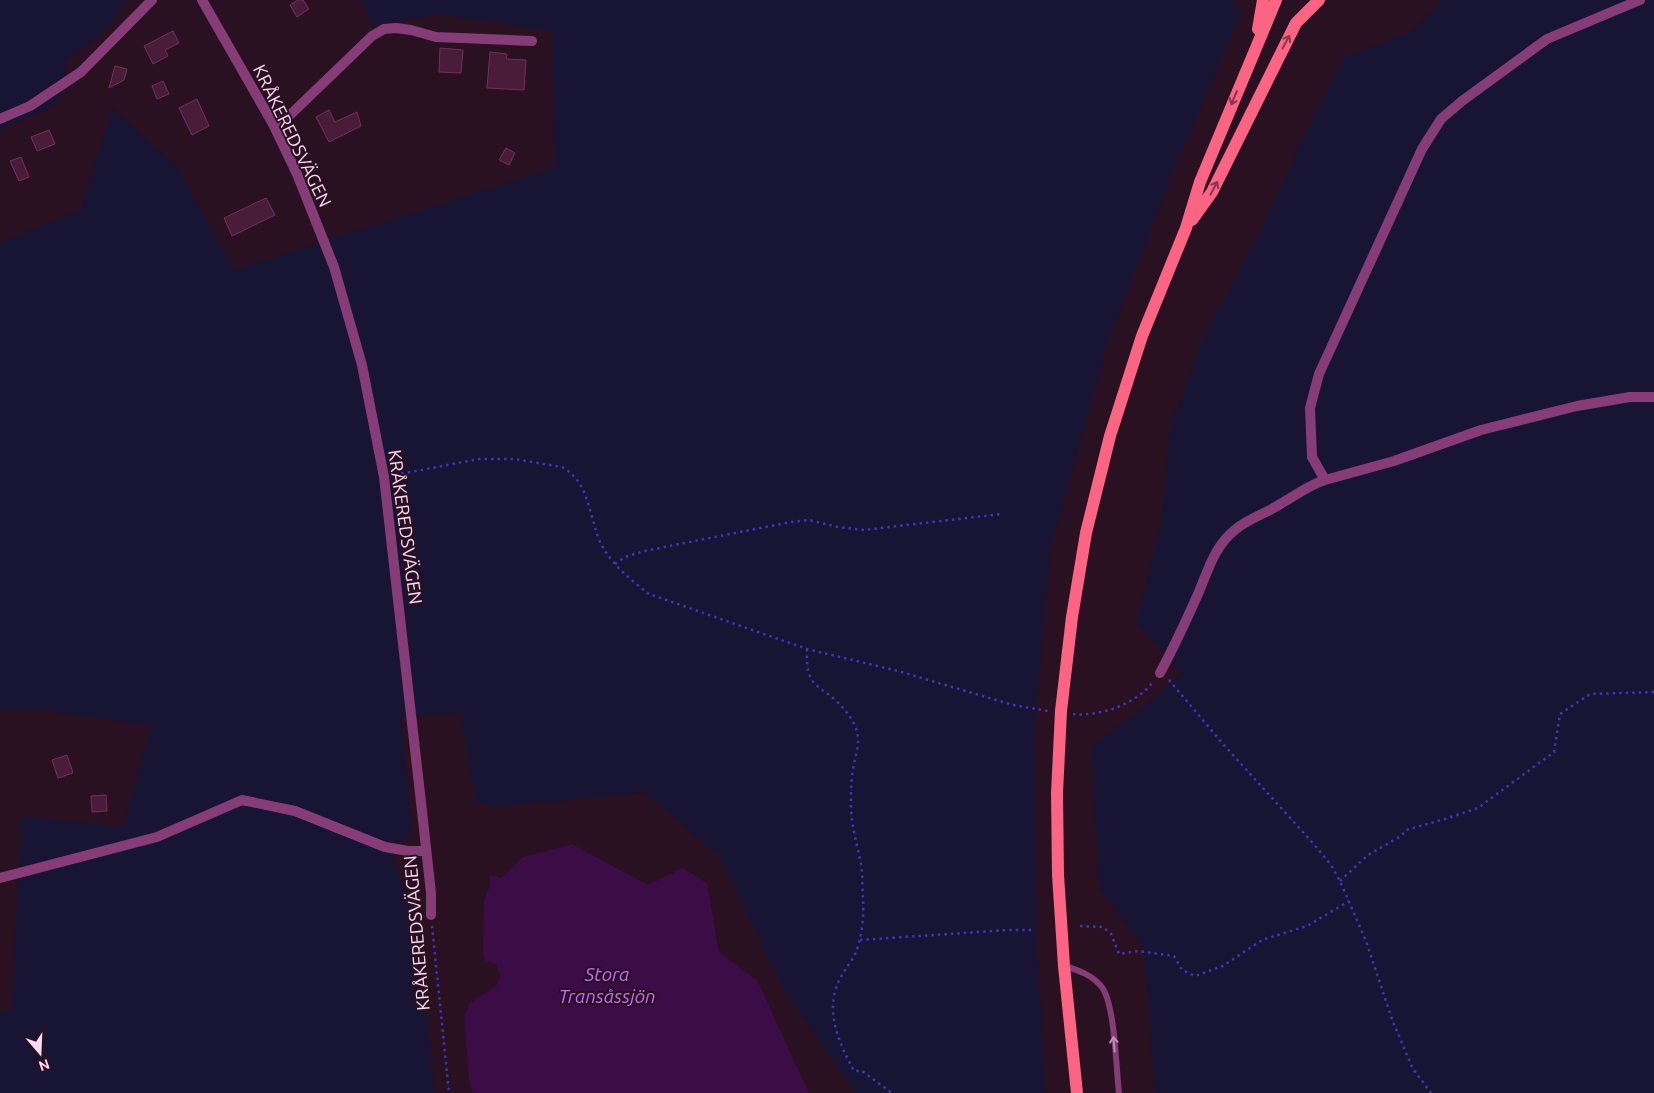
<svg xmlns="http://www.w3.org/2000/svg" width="1654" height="1093" font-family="Ubuntu,sans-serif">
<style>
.green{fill:#181433}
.water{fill:#3b0c46}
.building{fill:#491d39;stroke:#74305b}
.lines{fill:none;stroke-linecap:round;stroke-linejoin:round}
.path{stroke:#4234b8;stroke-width:2.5;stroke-dasharray:2.5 4;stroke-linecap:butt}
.lane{stroke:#863d77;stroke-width:6}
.street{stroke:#863d77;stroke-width:10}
.primary{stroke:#fb6483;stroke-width:12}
.oneway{stroke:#88364d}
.oneway2{stroke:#c28cb6}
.labels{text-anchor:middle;stroke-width:4;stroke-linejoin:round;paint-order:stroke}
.street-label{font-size:18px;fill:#fedaf4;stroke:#291121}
.water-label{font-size:19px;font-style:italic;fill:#c66bfb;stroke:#291121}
</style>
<rect width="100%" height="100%" fill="#291121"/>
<path class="green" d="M0,0H126L106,31L67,60L59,103L0,130Z
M360,0H1232L1241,13L1174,170L1108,341L1050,551L1034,740L1036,932L1046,1093H856L784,990L718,855L644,792L495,808L475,800L461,713L401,717L411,823L409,837L398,842L393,860L415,915L435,1093H0V1011L11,1013L22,816L123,827L151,726L56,712L0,711V243L81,210L112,108L178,168L234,270L555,168L552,31L437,14L374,28Z
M1441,0H1654V1093H1155L1143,946L1099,887L1091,747L1148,703L1182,673L1136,623L1161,522L1171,424L1207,329L1260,232L1310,123L1344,57L1407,34L1438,7Z"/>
<path class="water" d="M572,844L648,885L683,868L707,883L719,952L757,980L809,1093H473L469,1080L464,1017L470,1003L497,985L500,976L496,964L484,960L483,952L484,901L490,885V875L501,878L523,857Z"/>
<path class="building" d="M298,0H303L309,9L297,17L290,5Z
M173,31L179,43L165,50L168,56L153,64L144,46Z
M440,48L463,50L461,73L439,72Z
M490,52L507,54L506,59L526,60L524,90L487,88Z
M115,66L127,69L124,80L109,88Z
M163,81L169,94L157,99L152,86Z
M197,99L209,126L192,135L179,108Z
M329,110L335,122L357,112L361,126L329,142L316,117Z
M49,130L55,144L37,151L31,137Z
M506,148L515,153L509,165L499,160Z
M21,157L29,177L19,181L10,161Z
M266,198L275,215L232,236L224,218Z
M67,755L73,773L58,778L52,760Z
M106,795L107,811L92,812L91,796Z"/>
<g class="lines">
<path class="path" d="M395,475L479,459H514L562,467C590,482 589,518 601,544C611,564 632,581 649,594L807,649L898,671L1013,705L1048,711
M615,564L625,557L644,551L791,522L809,520L838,527L864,530L1001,514
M807,649C807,658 806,667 810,676C814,687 826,691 834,699C843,707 850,715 855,726C862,742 855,754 853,770C851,780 851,790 851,800C850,822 857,843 861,864C863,875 862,887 863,898C864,917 862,942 853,958C847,968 840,976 836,988C827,1017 840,1045 854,1071H862L892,1093
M1169,680L1223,744L1312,842L1331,865L1340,881L1366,941L1393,1022L1413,1069L1431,1093
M1073,714C1100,717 1136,704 1153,682
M1340,881L1368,855L1401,836L1406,830L1445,819L1478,808L1554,752L1560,714L1590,694L1654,692
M432,926L449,1093
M1080,926L1103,927L1111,934L1119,954L1138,951L1174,956L1182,970L1195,976L1223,966L1262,940L1307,926L1349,901
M860,940L1008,930H1034"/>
<path class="lane" d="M1064,966C1078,970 1092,975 1101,986C1115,1002 1116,1069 1119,1093"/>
<path class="street" d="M202,0L273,124L297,174L334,267L362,365L384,477L422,811L431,893V915
M0,119L30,106L81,72L152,0
M273,124L289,116L372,36L384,29L396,28L411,30L436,37L532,41
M1325,480L1394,461L1481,430L1577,406L1630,397H1654
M1160,673C1174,647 1186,621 1198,594C1208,571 1214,546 1236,529C1250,518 1267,513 1282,503C1298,494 1307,486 1325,480L1312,457L1310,408L1319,374L1422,149L1441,119L1462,101L1547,39L1640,0
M0,878L157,837L242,800L295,811L385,847L408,851H426"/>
<path class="primary" d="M1258,29L1263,0
M1192,220L1212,192L1296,23L1319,0
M1077,1093L1064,966L1058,875L1057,793L1061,711L1072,617L1086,533L1110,436L1142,336L1186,228L1200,182L1276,0"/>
</g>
<defs><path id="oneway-shaft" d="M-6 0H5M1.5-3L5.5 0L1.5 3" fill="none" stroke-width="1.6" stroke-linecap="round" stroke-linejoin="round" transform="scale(1.25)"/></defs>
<g class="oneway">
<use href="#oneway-shaft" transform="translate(1286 42) rotate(-62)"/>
<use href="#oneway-shaft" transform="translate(1234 98) rotate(113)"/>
<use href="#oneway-shaft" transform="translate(1214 188) rotate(-62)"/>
</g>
<use class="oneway2" href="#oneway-shaft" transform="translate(1114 1044) rotate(-95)"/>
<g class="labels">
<g class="street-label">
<text transform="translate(292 136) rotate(64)" y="6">KRÅKEREDSVÄGEN</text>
<text transform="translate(405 527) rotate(82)" y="6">KRÅKEREDSVÄGEN</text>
<text transform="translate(417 933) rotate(-95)" y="6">KRÅKEREDSVÄGEN</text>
</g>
<g class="water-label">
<text x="607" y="981">Stora<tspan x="607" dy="22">Transåssjön</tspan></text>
</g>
</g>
<g transform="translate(40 1053) rotate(161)" stroke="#291121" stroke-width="4" paint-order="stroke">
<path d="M0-4L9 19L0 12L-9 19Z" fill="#fedaf4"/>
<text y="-8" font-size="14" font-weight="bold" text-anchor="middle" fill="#fedaf4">N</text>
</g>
</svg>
